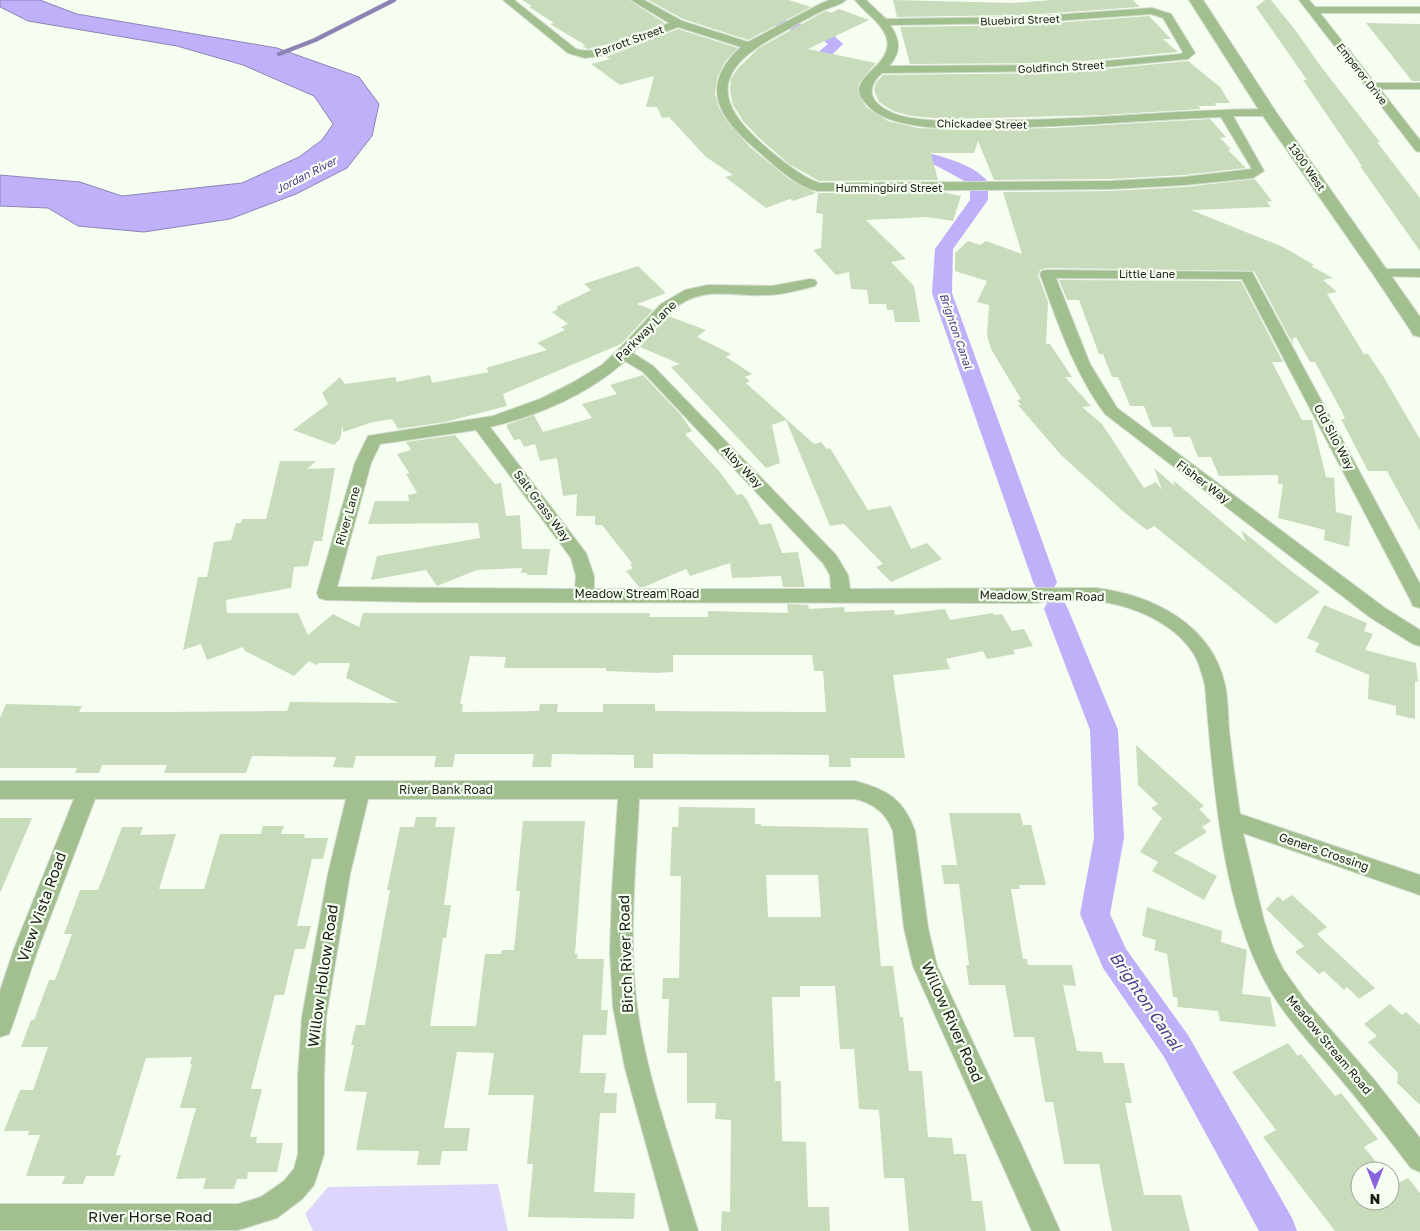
<svg xmlns="http://www.w3.org/2000/svg" width="1420" height="1231" font-family="'Golos Text',sans-serif">
<style>
.green{fill:#ddd5fb}
.water{fill:#c0b0fa;stroke:#8d84b5}
.lines{fill:none;stroke-linecap:round;stroke-linejoin:round}
.stream{stroke:#8d84b5;stroke-width:4.5}
.canal{fill:#c0b0fa;fill-rule:evenodd}
.building{fill:#c8dcbc;fill-rule:evenodd}
.minor-casing{stroke:#d2dacd;stroke-width:2}
.tertiary-casing{stroke:#d2dacd;stroke-width:2}
.minor{fill:#a2c08f;fill-rule:evenodd}
.tertiary{fill:#a2c08f;fill-rule:evenodd}
.labels{text-anchor:middle;stroke-width:4.5;stroke-linejoin:round;paint-order:stroke}
.far-street-label{font-size:11px;fill:#171e13;stroke:#f6fef1}
.far-water-label{font-size:11px;font-style:italic;fill:#53388d;stroke:#f6fef1}
.street-label{font-size:12px;fill:#171e13;stroke:#f6fef1}
.near-street-label{font-size:15px;fill:#171e13;stroke:#f6fef1}
.near-water-label{font-size:16px;font-style:italic;fill:#53388d;stroke:#f6fef1}
</style>
<rect width="100%" height="100%" fill="#f6fef1"/>
<path class="green" d="M498,1184L508,1231H313L305,1214L328,1187Z"/>
<path class="water" d="M0,0H40L77,14L277,48L359,77L379,104L372,136L347,168L296,194L230,219L144,232L78,226L48,208L0,206V175L80,182L122,196L242,183L299,157L322,140L333,124L314,96L243,65L177,46L28,21L0,7Z"/>
<g class="lines">
<path class="stream" d="M279,54L315,40L394,0"/>
<path class="canal" d="M710,0H729L752,10L830,32L843,44L807,79H797L794,76L805,63L828,44L820,38L742,16L712,3Z
M899,148C923,151 973,161 988,182V200L953,249L952,293L1057,582L1054,588L1045,591L1036,588L1033,582L932,293L935,249L970,200V184L935,165L893,157L891,153L893,149Z
M1056,600L1065,603L1068,609L1118,730L1124,838L1110,914L1126,949L1188,1035L1292,1218L1297,1231H1259L1164,1057L1103,968L1080,914L1094,838L1090,730L1044,609L1047,603Z"/>
</g>
<path class="building" d="M522,0H629L665,23L622,41L588,49L582,46L585,45L550,24L554,23L529,7L532,6Z
M648,0H789L811,7L748,40L683,19Z
M893,0L1013,3L1052,0H1133L1140,7L1026,15L897,17Z
M1265,0H1271L1296,31L1322,68L1380,142H1377L1420,198V251L1360,166H1362L1303,80H1307L1256,7Z
M839,9L869,20L808,49L876,63L859,83L858,92L866,107L888,121L918,128L962,130L1052,128L1210,119L1226,137L1220,138L1231,149L1228,150L1246,168L1184,175L1111,179L994,180L978,141L974,153H931L938,180L819,181L789,164L758,137L743,121L733,105L730,91L731,79L738,68L759,48L818,15L826,11L831,13Z
M1149,16L1171,39H1163L1178,52L1063,63L910,64L900,27L1026,25Z
M1366,23L1420,24V81H1412Z
M678,29L738,48L725,62L717,78L715,93L719,108L727,121L750,147L789,179L816,193L793,201L790,199L766,208L725,177L733,175L706,157L669,117L662,118L657,107H646L654,76L620,85L591,64L610,59L606,57Z
M1188,61L1220,87L1230,103H1215L1216,106H1198L1201,109L1105,115L947,119L911,116L893,111L879,102L874,90L876,83L883,75L1063,73Z
M1255,179L1272,201L1267,202L1271,207L1191,210L1283,247L1314,265L1311,266L1333,278L1323,280L1337,292L1327,294L1364,354H1368L1383,376L1420,439V531L1387,471H1368L1341,419H1345L1341,410L1315,362H1310L1296,337L1292,339L1294,346L1254,271L1047,268L1040,270L1038,275L1048,302L1046,344H1050L1072,377H1065L1091,406L1082,407L1102,424L1144,488L1156,482L1162,490L1154,468L1175,486L1173,480L1246,542L1241,530L1295,574L1320,592L1276,624L1154,526L1147,530L1125,513L1061,455L1018,405H1021L1017,400L1021,399L991,349L987,335L989,305L977,302L987,281L955,271V253L968,241L980,245L986,241L1022,254L1003,192L1111,191L1184,187Z
M942,192L961,196L953,221L927,217L866,220L906,259L891,262L914,286L920,322H895L893,310H887L886,304H869L867,290L851,289L849,272L836,275L813,250L821,248L823,214L816,213L818,193Z
M638,266L666,293L637,304L653,310L621,344L503,394L507,406L445,422L398,429L392,419L373,422L343,432V425L340,439L334,445L293,430L328,404L322,393L340,377L345,384L396,377V382L430,375L432,383L489,372L486,368L547,350L537,343L565,330L561,327L568,324L552,312L558,309L556,307L591,290L584,284Z
M1059,280L1241,281L1283,362H1272L1302,420H1312L1326,477L1334,478L1336,512L1352,516L1349,547L1324,540L1325,530L1278,518L1283,484H1278V475L1219,476L1211,457H1198L1190,437H1174L1171,427H1152L1144,406H1130L1118,377H1112L1103,354H1099L1079,300H1067Z
M668,316L706,330L697,337L731,354L726,357L752,374L745,377L750,381L746,383L814,444L821,442L827,449L830,448L868,510L891,506L911,549L927,543L942,559L891,582L876,567L883,564L844,524L830,526L786,420L772,425L780,463L766,468L671,367L680,364L640,347Z
M643,375L681,415L692,431L685,434L719,471L737,495L742,494L747,500L760,525L771,523L782,553L798,552L805,587H783L781,576L732,578L730,563L690,576L686,569L644,587H639L626,571L633,568L630,564L632,563L602,525H595V516H576L577,494L563,496L557,458L540,461L535,444L524,447L520,439L514,440L506,425L534,415L543,432L592,418L582,404L617,394L610,385Z
M455,435L495,484L501,483L506,516L520,515L522,549H550L547,575H527V573H521L522,568L477,570L437,586L426,570L371,580L377,556L480,538L478,523L368,524L375,501H409L408,495L417,493L406,474L409,473L397,454L411,450L406,442Z
M280,461H316L307,469L335,468L322,541H314L308,566L294,567L291,588L226,600L227,613H298L308,635L333,614L359,627L363,613H650L649,617H708V611L788,613L787,604L808,605L809,609L844,607L845,612L894,610L895,615L945,609L950,620L993,613L994,615L1002,614L1012,631L1024,629L1033,646L1013,650L1015,654L987,659L983,651L946,659L950,669L893,675L905,758H850L851,767H829V755L653,754V768H634V755L552,754L551,767H532L534,754H455L453,767H434L436,756H356L353,768L333,767L336,757L252,756L246,773H164L167,765H102L99,773H75L77,768H0V718L6,704L82,706L79,712H163L287,711L290,702L398,703L346,678L350,663H319L317,665L309,661L294,676L245,651L243,647L207,660L201,644L183,650L198,577H207L214,542L231,540L236,523H241L242,519H266ZM673,655H812L814,671H823L826,712L655,711V704H603V712H557L558,704H540L539,711L462,712L463,704H460L470,656L506,657L504,668H606V671L657,673L673,672Z
M1324,605L1367,623L1364,631L1373,634L1365,650L1416,663L1418,682L1415,681V719L1396,715V706L1368,699L1369,675L1315,652L1319,643L1307,638Z
M1136,745L1204,806L1199,809L1211,821L1202,827L1207,832L1174,853L1217,876L1204,900L1152,871L1158,862L1140,852L1162,818L1151,808L1158,804L1138,785Z
M679,807L755,808V824H761V826L868,828L881,966H893L900,1017H903L909,1071H922L928,1137L952,1138L954,1154H966L972,1201H982L986,1231H909L904,1178H884L879,1110L859,1109L854,1049H840L835,986H800V997H772L775,1081H781L782,1141L806,1142L808,1207H829L830,1231H721L722,1211L730,1212L731,1120L715,1119L716,1103H687V1053H667L669,999H662L663,978H679L681,876H670L672,827H678ZM766,875H818L821,917H768Z
M949,813H1020L1023,825H1031L1046,885H1019L1020,889H1011L1023,959H1027L1028,965H1072L1076,986L1063,985L1077,1051L1102,1052L1104,1063H1124L1132,1103H1125L1144,1195H1181L1190,1231H1112L1099,1164H1064L1053,1102H1045L1034,1037H1014L1005,985H969L966,965H969L959,884H944L941,865H957Z
M416,817H437L435,827H455L444,905H451L446,938H443L430,1026H476L485,954H501L502,950H514L520,891H516L523,821H585L575,954H578L577,959H604L601,1010H608L606,1035H583L580,1073H606L604,1093H617L616,1113H600L594,1192L635,1193L634,1219L528,1217L533,1164H527L534,1095H488L494,1053L457,1052L444,1128H470L467,1151H442L440,1165H417L419,1151L356,1150L367,1092L344,1091L354,1045H351L356,1025H365L390,890H387L400,827H414Z
M0,818H32L0,893Z
M263,826H284L281,834H305L304,838H328L323,859H312L297,926H311L305,949H295L284,995H275L251,1089H262L250,1137H257L256,1143H283L277,1172H248L247,1179H237L234,1189H203L206,1178L176,1179L196,1108H180L192,1064H190L192,1057L146,1058L116,1155H121L114,1176H86L83,1184H62L65,1176H26L40,1135H28L29,1131H4L20,1090H33L48,1047H21L31,1020H34L49,980H55L72,934H64L80,890H98L122,827H143L140,835L176,834L159,889H204L220,834H261Z
M1292,895L1327,927L1317,934L1375,988L1359,999L1347,987L1344,990L1324,971L1319,974L1295,952L1304,946L1266,909L1278,896L1283,901Z
M1147,907L1222,931L1221,942L1247,950L1242,994L1270,997L1276,1027L1220,1021L1218,1011L1178,1007L1177,997H1173L1167,954L1154,950L1156,940L1142,936Z
M1390,1004L1402,1015L1406,1012L1420,1025V1105L1397,1083L1398,1073L1368,1042L1377,1036L1364,1024Z
M1288,1043L1298,1056L1301,1054L1335,1096L1341,1093L1378,1139L1364,1147L1383,1171H1360V1201H1390V1179L1395,1185L1408,1178L1420,1193V1231H1335L1263,1137L1276,1130L1232,1072Z"/>
<g class="lines">
<defs>
<path id="minor" d="M503,0H514L576,49C602,57 644,33 669,23L631,0H644L682,21L748,42L822,3L830,0H846C841,5 830,7 822,11C809,17 797,24 785,31C749,50 705,77 741,122C756,141 796,175 819,183L1111,181L1184,177L1252,169L1221,117C1146,120 1070,127 995,128C966,128 936,130 908,124C890,121 874,115 863,100C845,76 897,66 886,36C880,21 865,13 855,0H866L886,19L1026,17L1152,8L1171,14L1195,53L1188,59L1063,71L882,73C855,98 887,114 911,118C942,123 975,121 1006,120C1094,120 1181,109 1269,109L1275,113L1273,116H1233L1264,171L1253,178L1184,185L1111,189L817,191C797,186 781,171 766,158C727,125 692,92 741,47L678,27L606,55L585,58L568,53ZM1151,14L1163,18L1183,52L1181,54L1063,65L889,66C901,53 901,40 890,25L1026,23Z
M1299,0H1309L1315,7H1420V13H1320L1375,83H1420V89H1380L1420,140V152L1416,151Z
M1382,269H1420V277L1377,276L1375,273L1377,270Z
M1047,270L1252,272L1420,584V608L1413,606L1411,601L1242,279L1056,278L1090,364L1117,408L1385,608L1420,630V646L1413,644L1371,618L1105,414C1074,372 1058,323 1040,274L1042,271Z
M810,279L815,280L817,283L815,286C799,290 783,295 766,295C738,297 710,287 684,302C663,313 648,335 633,353L653,366L836,555L848,575L850,589L1096,588C1152,595 1212,624 1225,685C1228,699 1228,715 1229,730C1232,758 1236,786 1240,814L1420,875V895L1243,833L1264,921L1274,951L1283,969L1305,1000L1376,1082L1420,1138V1172L1411,1168C1387,1137 1364,1106 1338,1076C1313,1046 1285,1018 1266,983C1221,901 1213,778 1205,685C1202,675 1200,665 1195,656C1176,623 1132,605 1097,601C1075,599 1053,601 1031,603L416,602L326,600L319,598L317,593L355,463L368,436L493,416L540,399L572,383L602,365L622,346L661,304L685,290L708,285L772,286ZM625,361L643,372L823,563L830,575L831,589H594V576L586,553L490,427C537,416 589,394 625,361ZM476,430L571,558L576,576L575,589L337,587L371,463L380,444Z
M0,781H855C888,790 903,799 915,831L928,928L937,966L1020,1142L1060,1231H1032L913,966L904,928L893,831C886,813 874,803 855,799H639C636,867 628,939 637,1007C647,1081 677,1160 698,1231H670L625,1068L613,1007L610,952L612,892L618,799H368L350,874L326,1017L324,1076V1154L314,1185L302,1199L277,1218L238,1230H0V1204H238L261,1197L284,1181L294,1169L298,1154V1076L302,1017L328,874L346,799H95L38,949L12,1026L9,1034L0,1037V991L14,949L74,799H0Z"/>
<path id="tertiary" d="M1189,0H1203L1276,112L1420,317V337L1413,335L1411,331L1373,274L1261,113Z"/>
</defs>
<use href="#minor" class="minor-casing"/>
<use href="#tertiary" class="tertiary-casing"/>
<use href="#minor" class="minor"/>
<use href="#tertiary" class="tertiary"/>
</g>
<g class="labels">
<g class="far-street-label">
<text transform="translate(1020 20) rotate(-2)" y="4">Bluebird Street</text>
<text transform="translate(629 41) rotate(-20)" y="4">Parrott Street</text>
<text transform="translate(1061 67) rotate(-3)" y="4">Goldfinch Street</text>
<text transform="translate(1362 74) rotate(52)" y="4">Emperor Drive</text>
<text transform="translate(982 124) rotate(1)" y="4">Chickadee Street</text>
<text transform="translate(1307 167) rotate(55)" y="4">1300 West</text>
<text x="889" y="192">Hummingbird Street</text>
<text x="1147" y="278">Little Lane</text>
</g>
<g class="far-water-label">
<text transform="translate(306 175) rotate(-27)" y="4">Jordan River</text>
<text transform="translate(956 331) rotate(71)" y="4">Brighton Canal</text>
</g>
<g class="street-label">
<text transform="translate(646 331) rotate(-45)" y="4">Parkway Lane</text>
<text transform="translate(1334 437) rotate(62)" y="4">Old Silo Way</text>
<text transform="translate(742 467) rotate(46)" y="4">Alby Way</text>
<text transform="translate(1203 482) rotate(37)" y="4">Fisher Way</text>
<text transform="translate(542 506) rotate(53)" y="4">Salt Grass Way</text>
<text transform="translate(348 516) rotate(-74)" y="4">River Lane</text>
<text x="637" y="598">Meadow Stream Road</text>
<text transform="translate(1042 596) rotate(1)" y="4">Meadow Stream Road</text>
<text x="446" y="794">River Bank Road</text>
<text transform="translate(1324 852) rotate(19)" y="4">Geners Crossing</text>
<text transform="translate(1329 1045) rotate(50)" y="4">Meadow Stream Road</text>
</g>
<g class="near-street-label">
<text transform="translate(42 907) rotate(-70)" y="5">View Vista Road</text>
<text transform="translate(626 954) rotate(-92)" y="5">Birch River Road</text>
<text transform="translate(323 976) rotate(-82)" y="5">Willow Hollow Road</text>
<text transform="translate(952 1022) rotate(66)" y="5">Willow River Road</text>
<text x="150" y="1222">River Horse Road</text>
</g>
<g class="near-water-label">
<text transform="translate(1146 1001) rotate(56)" y="6">Brighton Canal</text>
</g>
</g>
<g transform="translate(1375 1186) rotate(180)"><circle r="24" fill="#f6fef1" stroke="#9da498"/>
<path d="M0-4L9 19L0 12L-9 19Z" fill="#8762dd"/>
<text y="-8" font-size="14" font-weight="bold" text-anchor="middle" fill="#171e13">N</text>
</g>
</svg>
